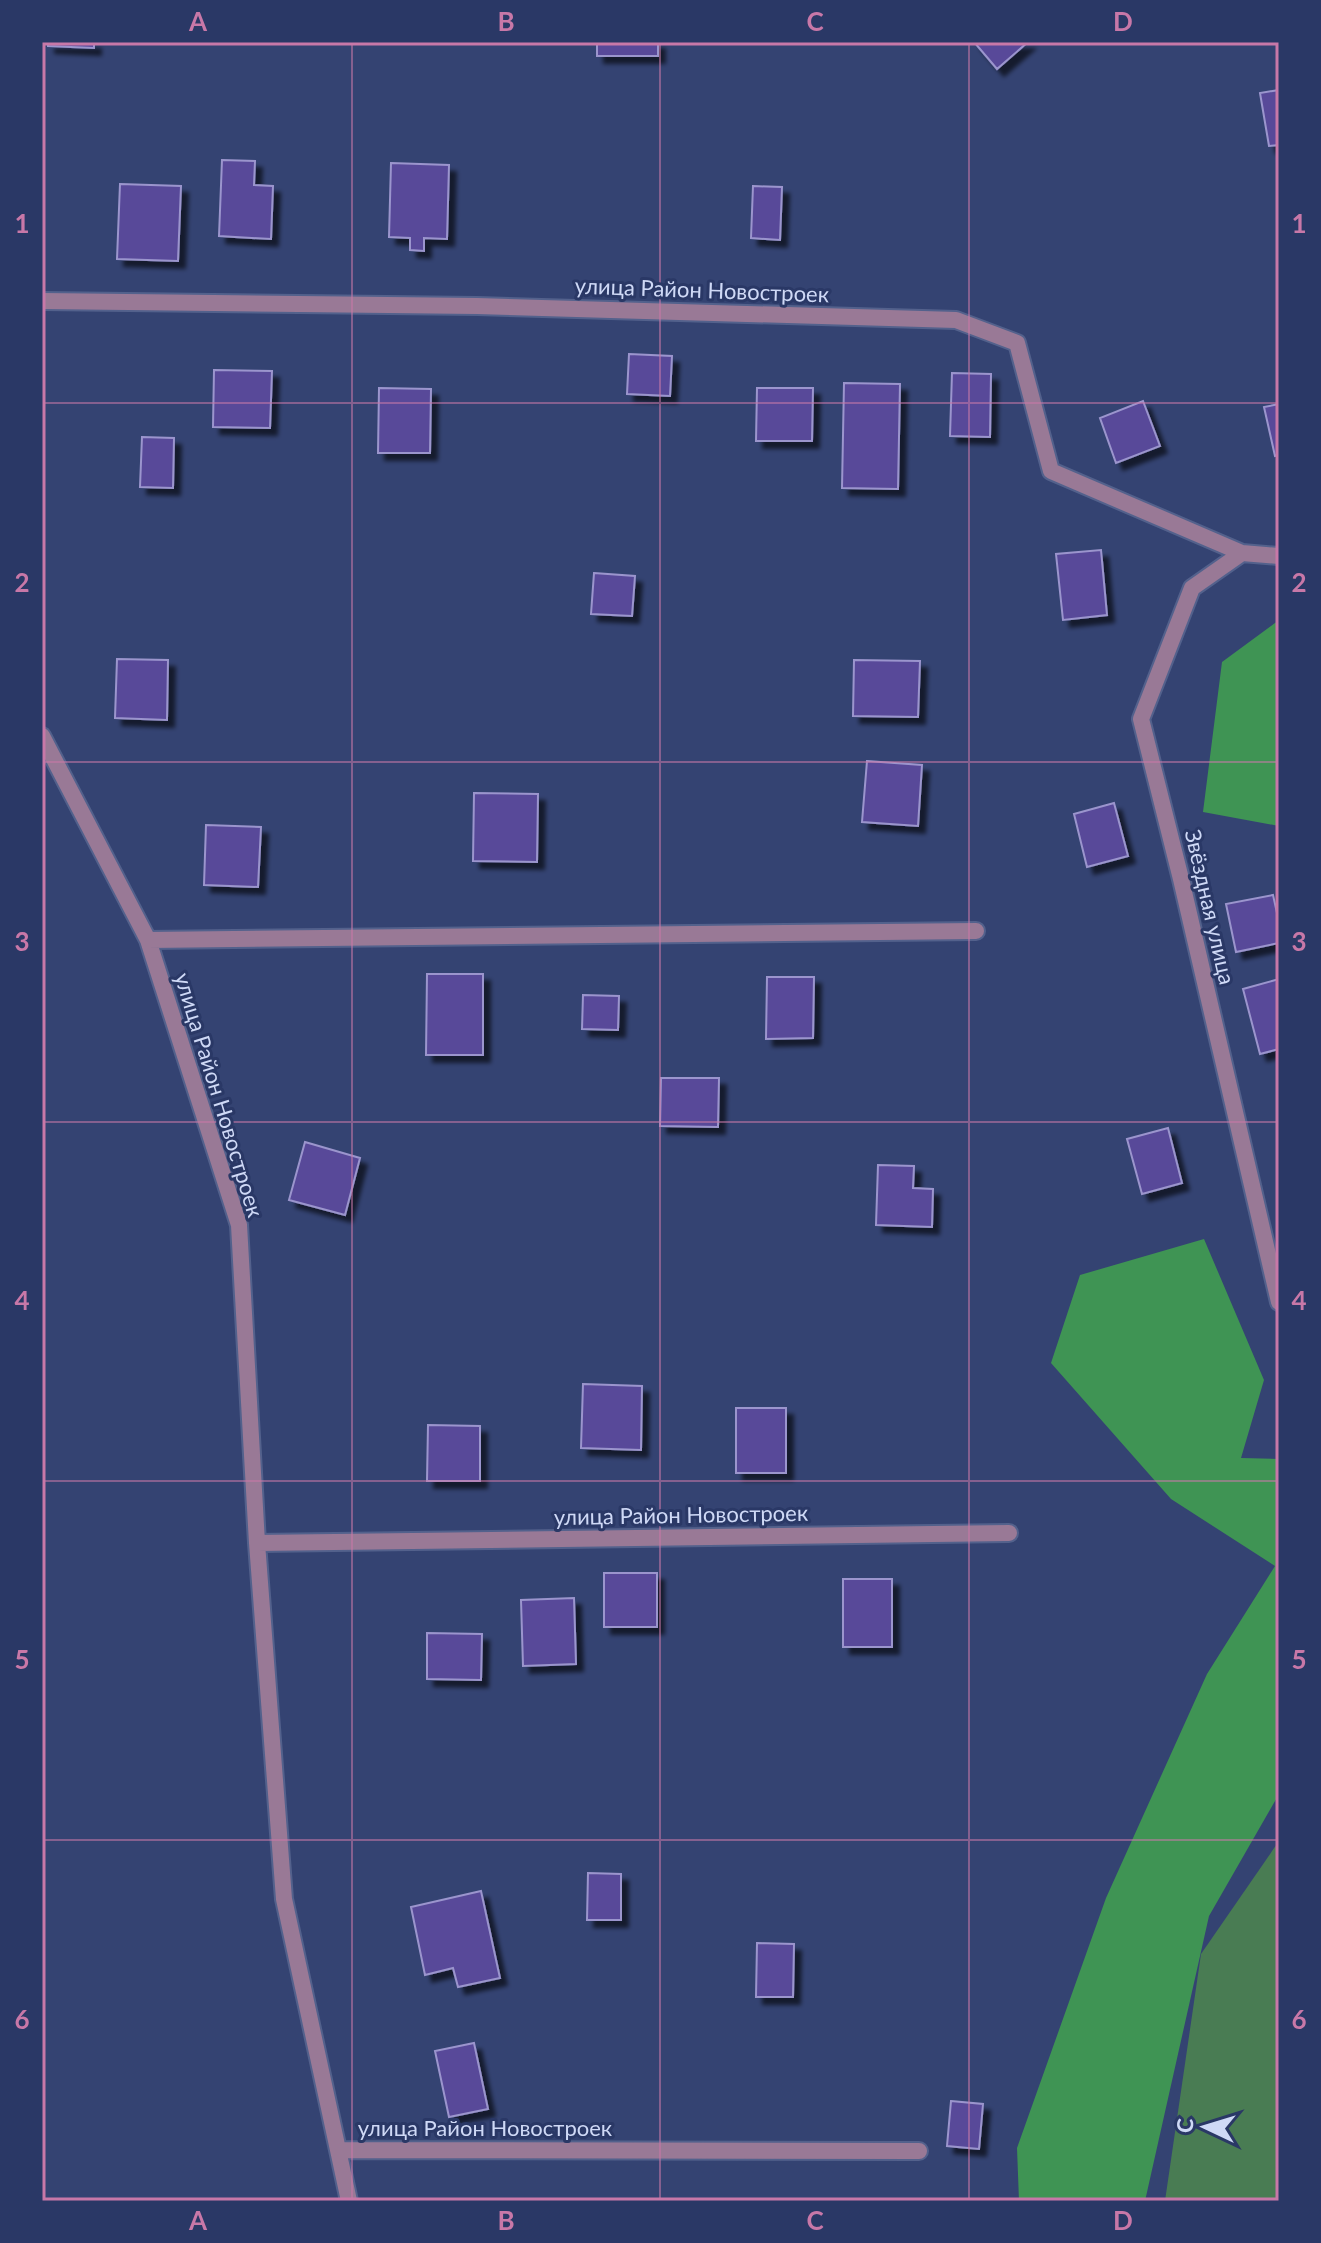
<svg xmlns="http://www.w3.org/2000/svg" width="1321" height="2243" font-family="Lato,sans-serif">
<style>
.green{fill:#497c53}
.forest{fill:#3f9454}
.building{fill:#584999;stroke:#9b95cd;stroke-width:2;filter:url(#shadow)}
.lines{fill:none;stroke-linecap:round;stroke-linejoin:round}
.street-casing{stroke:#53618c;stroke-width:20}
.street{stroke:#997996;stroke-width:16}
.grid{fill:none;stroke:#c878a8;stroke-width:2;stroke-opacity:0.55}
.labels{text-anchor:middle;stroke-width:6;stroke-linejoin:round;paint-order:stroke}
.street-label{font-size:22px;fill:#cfd9f6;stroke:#2a3866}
.neatline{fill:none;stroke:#c878a8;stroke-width:3}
.grid-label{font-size:26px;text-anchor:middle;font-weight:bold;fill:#c878a8}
</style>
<defs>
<filter id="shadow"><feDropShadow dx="7" dy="7" stdDeviation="2" flood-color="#0009"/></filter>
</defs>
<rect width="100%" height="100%" fill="#344372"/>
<path class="green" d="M1279,1841V2201H1165L1201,1954Z"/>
<path class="forest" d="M1279,620V826L1203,812L1222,662Z
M1204,1239L1264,1380L1241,1458L1279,1459V1794L1209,1916L1145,2201H1019L1017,2148L1106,1898L1207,1674L1275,1566L1171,1499L1051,1363L1080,1275Z"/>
<path class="building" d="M48,42H94V48L48,46Z
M597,42H658V56H597Z
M974,42H1028L997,69Z
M1279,90V145L1269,146L1260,93Z
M222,160L255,161L254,185L273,186L271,239L219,236Z
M391,163L449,165L447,239L424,238V251L410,250V238L389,237Z
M120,184L181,186L178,261L117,259Z
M753,186L782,187L780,240L751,238Z
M629,354L672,356L670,396L627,394Z
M214,370L272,371L270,428L213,427Z
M952,373L991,374L990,437L950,436Z
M844,383L900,384L898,489L842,488Z
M379,388L431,389L430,453H378Z
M757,388H813L812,441H756Z
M1143,401L1160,446L1116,463L1100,418Z
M1279,404V455L1275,456L1264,407Z
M142,437L174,438L173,488L140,487Z
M1101,550L1107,615L1063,620L1056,554Z
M594,573L635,576L632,616L591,614Z
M117,659L168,660L167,720L115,718Z
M854,660L920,661L918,717L853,716Z
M867,761L922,765L918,826L862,822Z
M474,793L538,794L537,862L473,861Z
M1114,803L1128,856L1087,867L1074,814Z
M206,825L261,827L258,887L204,885Z
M1273,895L1279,922V943L1236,952L1226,904Z
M427,974H483V1055H426Z
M767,977H814L813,1038L766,1039Z
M1279,979V1049L1260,1054L1243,989Z
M583,995L619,996L618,1030L582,1029Z
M661,1078H719L718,1127L660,1126Z
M1168,1128L1182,1183L1142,1194L1127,1139Z
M305,1142L360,1158L345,1215L289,1200Z
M878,1165L914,1166L913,1188L933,1189L932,1227L876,1225Z
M583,1384L642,1386L641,1450L581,1448Z
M736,1408H786V1473H736Z
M428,1425L480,1426V1481H427Z
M604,1573H657V1627H604Z
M843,1579H892V1647H843Z
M574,1598L576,1664L523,1666L521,1600Z
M427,1633L482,1634L481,1680L427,1679Z
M588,1873L621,1874V1920H587Z
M481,1891L500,1978L458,1987L453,1968L425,1975L411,1907Z
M757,1943L794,1944L793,1997H756Z
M474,2043L488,2109L449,2117L435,2051Z
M951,2101L983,2104L979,2149L947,2146Z"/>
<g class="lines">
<defs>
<path id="street" d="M42,301L477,306L956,320L1017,343L1051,471L1242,553L1279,556
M1242,553L1192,588L1141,719L1181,879L1279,1302
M42,736L148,940L239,1225L257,1543L284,1899L349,2201
M148,940L976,931
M257,1543L1009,1533
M339,2150L919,2151"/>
</defs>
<use href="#street" class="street-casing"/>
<use href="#street" class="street"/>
</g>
<path class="grid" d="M352,42V2201M660,42V2201M969,42V2201M42,403H1279M42,762H1279M42,1122H1279M42,1481H1279M42,1840H1279"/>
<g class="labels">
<g class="street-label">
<text transform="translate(702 290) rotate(2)" y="8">улица Район Новостроек</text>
<text transform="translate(1210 907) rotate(77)" y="8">Звёздная улица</text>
<text transform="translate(219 1095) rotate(73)" y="8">улица Район Новостроек</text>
<text transform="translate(681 1515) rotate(-1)" y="8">улица Район Новостроек</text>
<text x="485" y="2136">улица Район Новостроек</text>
</g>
</g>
<rect width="1321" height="2243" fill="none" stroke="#2a3866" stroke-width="88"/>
<g transform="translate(1205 2127) rotate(274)" stroke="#2a3866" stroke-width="6" paint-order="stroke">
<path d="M0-6L14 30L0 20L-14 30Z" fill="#cfd9f6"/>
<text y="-12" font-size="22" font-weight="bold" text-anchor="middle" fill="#cfd9f6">С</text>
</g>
<rect x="44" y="44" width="1233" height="2155" class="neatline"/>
<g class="grid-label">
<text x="198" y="31">A</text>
<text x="506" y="31">B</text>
<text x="815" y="31">C</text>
<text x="1123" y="31">D</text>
<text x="22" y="233">1</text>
<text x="1299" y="233">1</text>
<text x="22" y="592">2</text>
<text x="1299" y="592">2</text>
<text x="22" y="951">3</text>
<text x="1299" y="951">3</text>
<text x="22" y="1310">4</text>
<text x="1299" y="1310">4</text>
<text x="22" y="1669">5</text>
<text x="1299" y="1669">5</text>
<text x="22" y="2029">6</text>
<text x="1299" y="2029">6</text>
<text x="198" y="2230">A</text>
<text x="506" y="2230">B</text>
<text x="815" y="2230">C</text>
<text x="1123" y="2230">D</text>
</g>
</svg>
